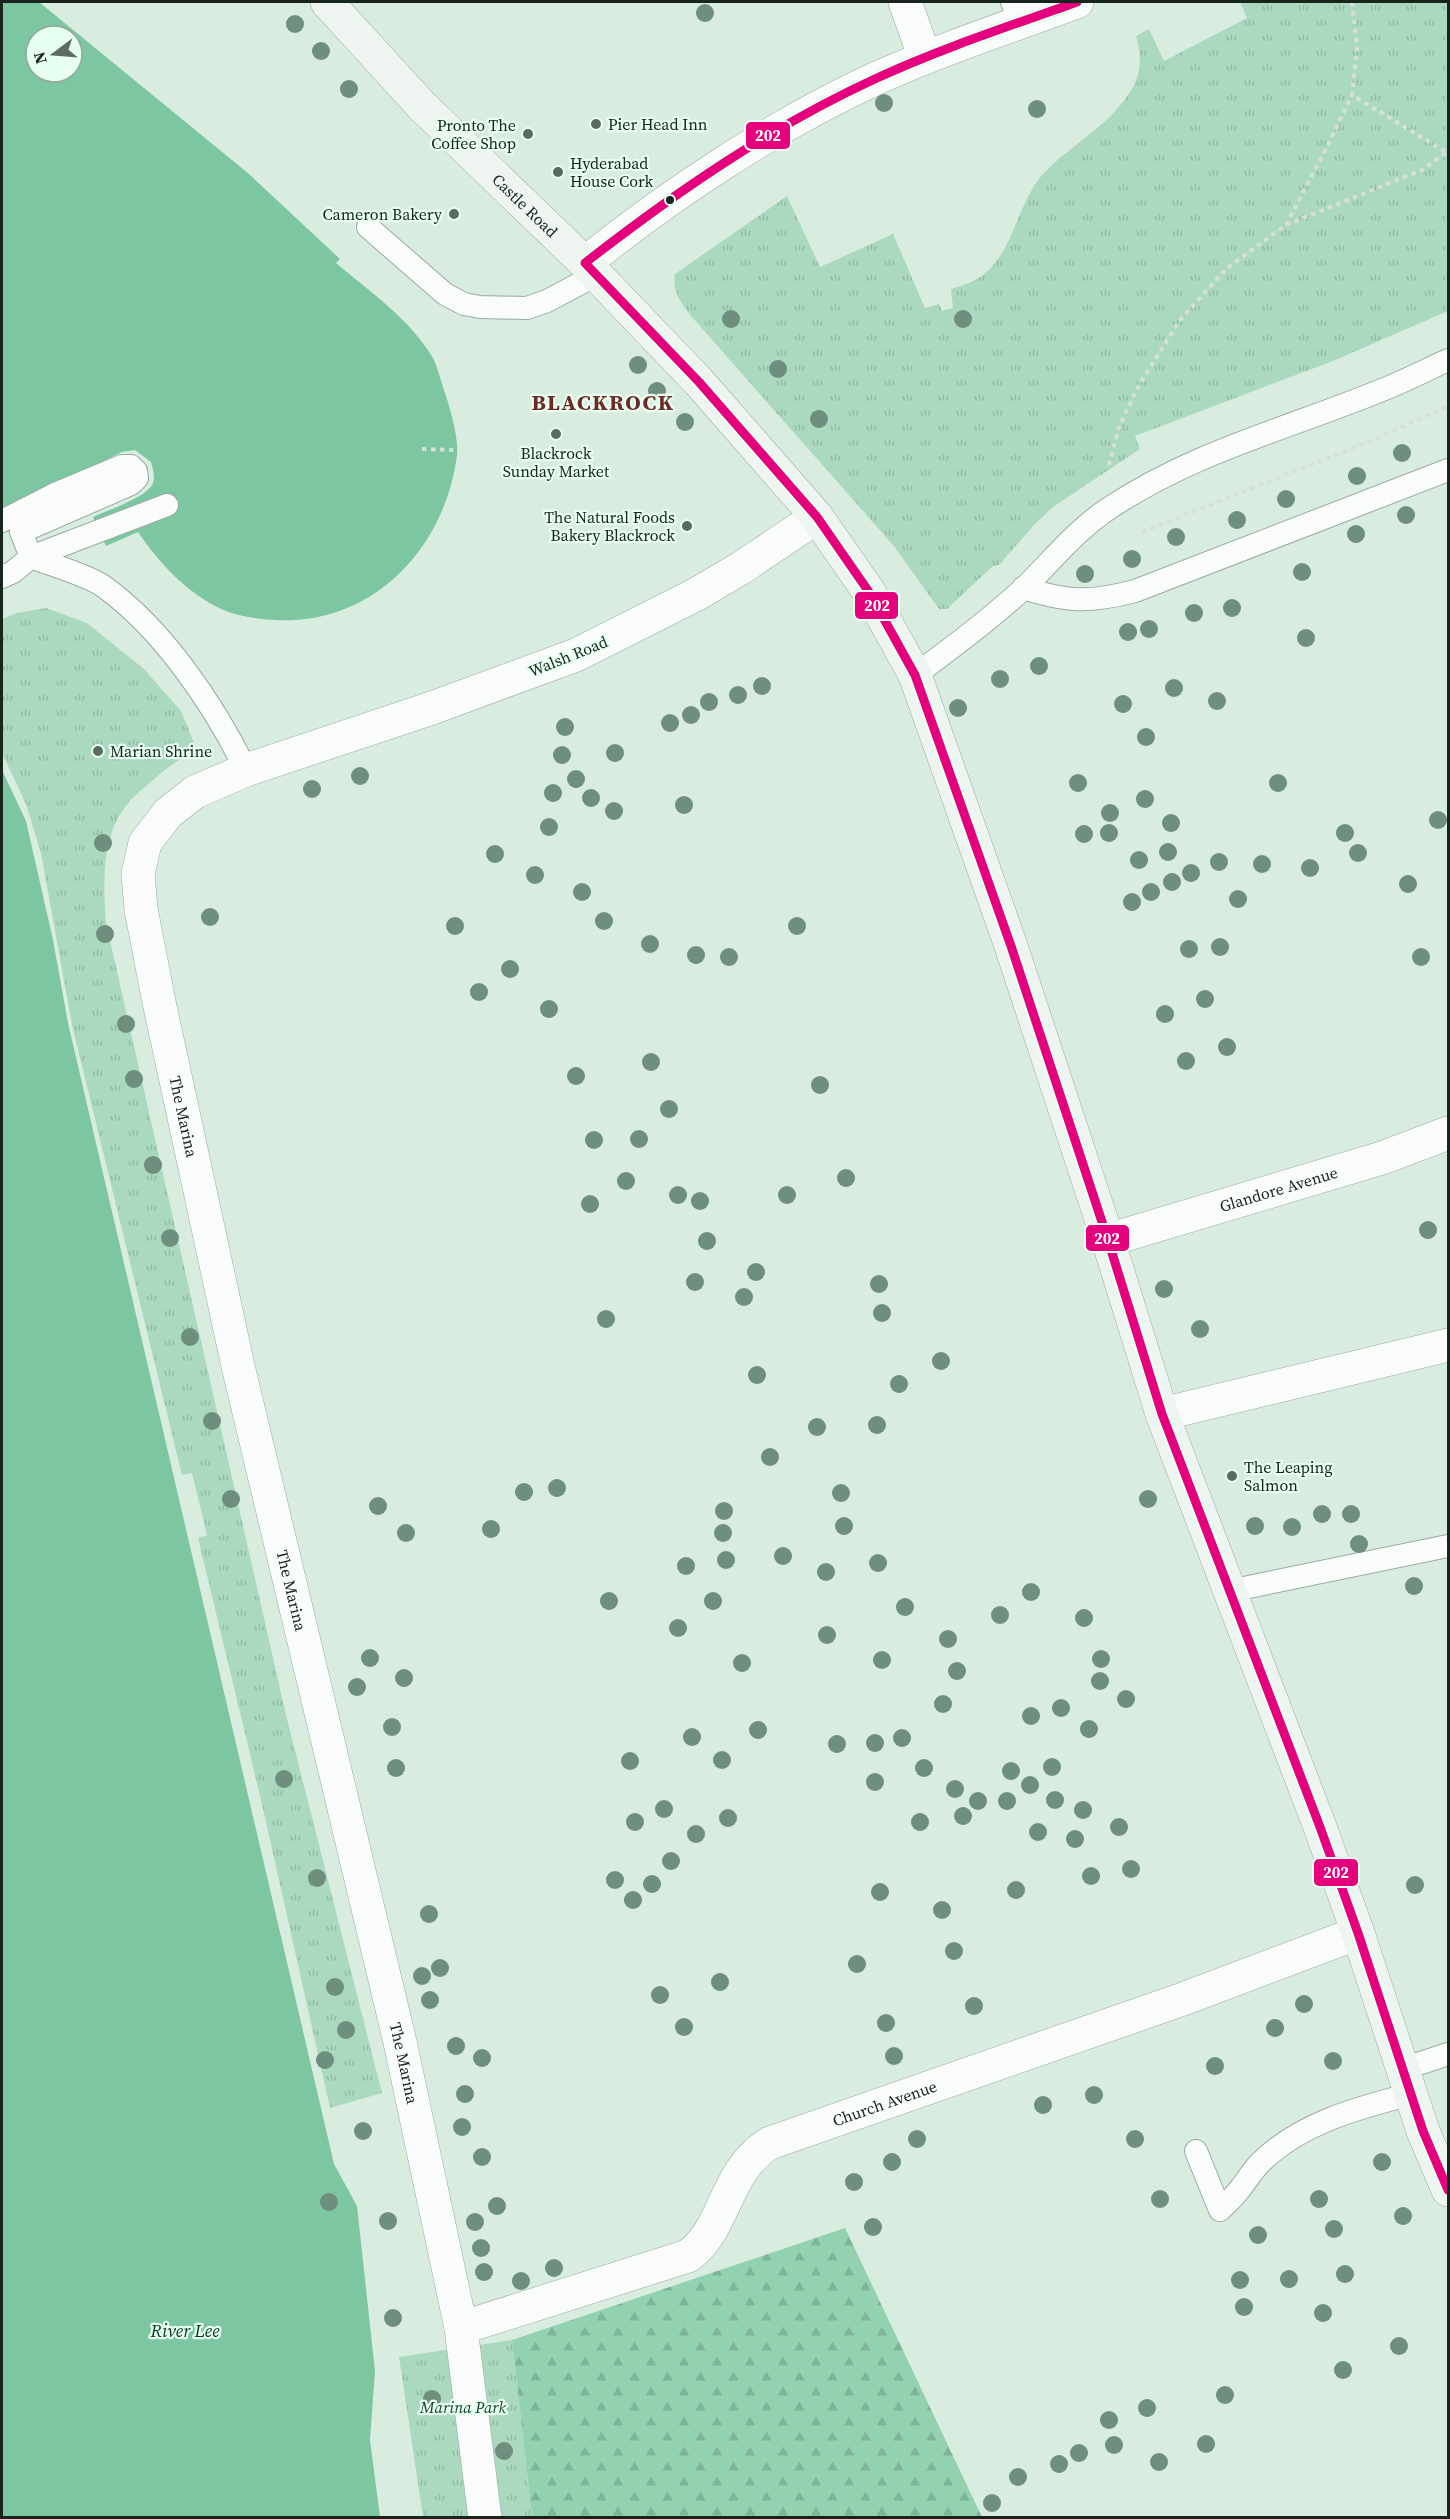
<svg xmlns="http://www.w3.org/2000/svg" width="1450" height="2519" font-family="'Source Serif 4',serif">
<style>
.grass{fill:url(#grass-tufts)}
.forest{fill:url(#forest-firs)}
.water{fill:#7cc6a1;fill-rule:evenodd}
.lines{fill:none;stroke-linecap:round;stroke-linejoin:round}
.service-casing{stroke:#9aaaa1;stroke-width:24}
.pedestrian-casing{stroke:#9aaaa1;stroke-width:34}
.minor-casing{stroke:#9aaaa1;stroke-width:34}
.secondary-casing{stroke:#9aaaa1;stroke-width:34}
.path{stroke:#d8dfdb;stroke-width:4;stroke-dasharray:4.5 4.5;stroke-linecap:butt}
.service{stroke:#f9fcfa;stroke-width:22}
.pedestrian{stroke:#f9fcfa;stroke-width:33}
.minor{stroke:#f9fcfa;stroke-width:33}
.secondary{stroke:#eef4f0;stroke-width:33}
.bus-1-casing{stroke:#e7fff1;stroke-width:14}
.bus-1{stroke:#e5007d;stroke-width:9}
.tree{fill:#6e8e7e}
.poi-dot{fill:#5b6b61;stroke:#e7fff1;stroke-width:2}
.bus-dot{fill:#17251d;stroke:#e7fff1;stroke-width:2}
.labels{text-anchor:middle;stroke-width:4.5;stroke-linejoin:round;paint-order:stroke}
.poi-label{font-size:16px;fill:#17251d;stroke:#e7fff1;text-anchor:start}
.street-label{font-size:16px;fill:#17251d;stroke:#e7fff1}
.park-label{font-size:16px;font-style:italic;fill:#18412d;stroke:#e7fff1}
.water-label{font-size:18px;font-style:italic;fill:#0a3622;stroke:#e7fff1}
.district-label{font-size:22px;font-weight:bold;letter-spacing:1.5px;fill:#6e2826;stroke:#e7fff1}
.line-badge{stroke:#e7fff1;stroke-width:2}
.badge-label{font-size:16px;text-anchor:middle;font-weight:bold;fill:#fff}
</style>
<defs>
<pattern id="grass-tufts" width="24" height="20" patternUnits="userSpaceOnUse" patternTransform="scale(1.5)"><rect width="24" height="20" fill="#abd9c0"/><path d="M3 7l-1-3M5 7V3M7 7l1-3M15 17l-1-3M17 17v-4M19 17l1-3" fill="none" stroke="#92baa5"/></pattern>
<pattern id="forest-firs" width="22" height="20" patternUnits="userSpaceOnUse" patternTransform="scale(1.5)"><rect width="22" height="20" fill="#93d2b1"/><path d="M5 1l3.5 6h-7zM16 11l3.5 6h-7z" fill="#7eb498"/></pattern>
</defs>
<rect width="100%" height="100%" fill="#d8ede0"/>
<path class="grass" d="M1240,2H1448V311L1333,361L1135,436L1140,449L1053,507L1035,524L999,565L993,566L947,609H939L893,545L691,316C680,301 672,293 675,274L787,196L820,267L893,234L925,308L939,304L942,311L953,308L951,289C959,286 969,284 977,279C1015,256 1015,203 1045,172C1073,143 1115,122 1134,85C1142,69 1141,54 1136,36L1149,29L1164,61L1247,18Z
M46,608L87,623L144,669L181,711L194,743C187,758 172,763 160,774C150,783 138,792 129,802C101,834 103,883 106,923L286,1715L382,2093L330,2108L262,1804L198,1538L207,1535L192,1473L182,1475L72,1025L41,853L26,804L2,753V619L17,613Z
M512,2340L532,2517H423L399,2357Z"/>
<path class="forest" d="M845,2228L982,2517H532L512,2340Z"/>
<path class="water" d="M2,2H39L249,174L340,259L336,263C370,292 410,319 433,358C438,368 441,382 445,393C450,408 459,439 457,455C445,549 372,626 274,620C256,619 237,616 221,609C187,593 159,563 138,532L106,546L93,517C108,510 143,499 152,485C156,478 153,470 151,462L135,450L122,452L52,486L2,532ZM36,36H72V72H36Z
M2,770L26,821L53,940L68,1023L334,2164L357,2206L375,2371L370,2440L380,2517H2Z"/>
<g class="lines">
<defs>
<path id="service" d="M1012,2L1020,23
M368,227L445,294L464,304L480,307L527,308L547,301L596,275
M2,521L55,494L122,466H131L136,471L137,478L131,484L21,532L31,557L167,505
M2,577L13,572L31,557C51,565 87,575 103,586C163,629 214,705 246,770
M1023,588C1068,602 1089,603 1135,591L1448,470
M915,675C952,648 988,621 1022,590C1050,563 1075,531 1108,509C1195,451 1287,429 1382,390C1405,381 1426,370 1448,360
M1229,1591L1448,1546
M1403,2069L1448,2054
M1196,2151L1220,2210C1227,2203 1234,2197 1239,2190C1247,2181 1253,2169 1262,2161C1303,2122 1358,2108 1411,2094"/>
<path id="pedestrian" d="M461,2328L485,2518"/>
<g id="minor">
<path d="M905,2L925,58"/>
<path d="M585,263C672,193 775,125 877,78C942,49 1011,26 1077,2"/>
<path id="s1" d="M817,517L741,568L697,594L576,655L432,708L246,770L195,792L168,813L145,843L138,874L141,909L159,1002L238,1366L400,2042L461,2328L688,2256C727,2228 723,2172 770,2143L1183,1999L1358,1933"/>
<path id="s2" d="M1108,1240L1382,1158L1448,1133"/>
<path d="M1162,1414L1448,1345"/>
</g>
<g id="secondary">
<path id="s3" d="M327,2L422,106L585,263L699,382L817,517L869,592L915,675L1011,946L1108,1240L1162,1414L1320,1827L1358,1933L1423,2131L1448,2190"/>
</g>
</defs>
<use href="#service" class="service-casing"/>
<use href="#pedestrian" class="pedestrian-casing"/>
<use href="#minor" class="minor-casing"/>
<use href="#secondary" class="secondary-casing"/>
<path class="path" d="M1352,2L1357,48L1352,95L1446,152
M1286,225L1329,143L1352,95
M422,449L457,450
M1109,465L1119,427L1139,385L1180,320L1227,268L1286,225L1422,170L1448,151
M1142,532L1376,439L1448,406"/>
<use href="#service" class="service"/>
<use href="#pedestrian" class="pedestrian"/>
<use href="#minor" class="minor"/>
<use href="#secondary" class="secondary"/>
<defs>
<path id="bus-1" d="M1077,2C1010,26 942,48 877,78C772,126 676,192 585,263L699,382L817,517L869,592L915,675L1011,946L1108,1240L1162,1414L1320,1827L1358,1933L1423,2131L1448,2190"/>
</defs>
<use href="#bus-1" class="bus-1-casing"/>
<use href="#bus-1" class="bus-1"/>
</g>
<g class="tree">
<circle cx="705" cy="13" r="9"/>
<circle cx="295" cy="24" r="9"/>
<circle cx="321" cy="51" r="9"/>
<circle cx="349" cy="89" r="9"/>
<circle cx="884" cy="103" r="9"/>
<circle cx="1037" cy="109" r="9"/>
<circle cx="731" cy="319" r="9"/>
<circle cx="963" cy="319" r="9"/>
<circle cx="638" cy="365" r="9"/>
<circle cx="778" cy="369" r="9"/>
<circle cx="657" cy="391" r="9"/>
<circle cx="819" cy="419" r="9"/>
<circle cx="685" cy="422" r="9"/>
<circle cx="1402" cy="453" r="9"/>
<circle cx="1357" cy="476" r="9"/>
<circle cx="1286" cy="499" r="9"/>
<circle cx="1406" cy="515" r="9"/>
<circle cx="1237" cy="520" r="9"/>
<circle cx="1356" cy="534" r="9"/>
<circle cx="1176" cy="537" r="9"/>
<circle cx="1132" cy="559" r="9"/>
<circle cx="1302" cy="572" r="9"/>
<circle cx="1085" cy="574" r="9"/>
<circle cx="1232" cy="608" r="9"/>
<circle cx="1194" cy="613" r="9"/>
<circle cx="1149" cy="629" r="9"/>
<circle cx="1128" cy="632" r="9"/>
<circle cx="1306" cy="638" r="9"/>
<circle cx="1039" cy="666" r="9"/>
<circle cx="1000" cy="679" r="9"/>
<circle cx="762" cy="686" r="9"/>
<circle cx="1174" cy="688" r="9"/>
<circle cx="738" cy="695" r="9"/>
<circle cx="1217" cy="701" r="9"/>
<circle cx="709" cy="702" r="9"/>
<circle cx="1123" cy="704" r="9"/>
<circle cx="958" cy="708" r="9"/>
<circle cx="691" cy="715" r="9"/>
<circle cx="670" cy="723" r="9"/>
<circle cx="565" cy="727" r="9"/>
<circle cx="1146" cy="737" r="9"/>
<circle cx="615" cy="753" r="9"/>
<circle cx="562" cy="755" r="9"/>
<circle cx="360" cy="776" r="9"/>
<circle cx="576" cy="779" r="9"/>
<circle cx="1078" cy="783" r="9"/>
<circle cx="1278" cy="783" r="9"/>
<circle cx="312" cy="789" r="9"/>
<circle cx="553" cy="793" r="9"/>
<circle cx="591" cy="798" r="9"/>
<circle cx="1145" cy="799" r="9"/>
<circle cx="684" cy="805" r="9"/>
<circle cx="614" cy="811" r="9"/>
<circle cx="1110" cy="813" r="9"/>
<circle cx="1438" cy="820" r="9"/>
<circle cx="1171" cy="823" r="9"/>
<circle cx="549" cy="827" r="9"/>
<circle cx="1109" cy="833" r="9"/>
<circle cx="1345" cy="833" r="9"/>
<circle cx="1084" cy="834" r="9"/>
<circle cx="103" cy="843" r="9"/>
<circle cx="1168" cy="852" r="9"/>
<circle cx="1358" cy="853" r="9"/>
<circle cx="495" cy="854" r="9"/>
<circle cx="1139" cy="860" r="9"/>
<circle cx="1219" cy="862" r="9"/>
<circle cx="1262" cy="864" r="9"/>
<circle cx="1310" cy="868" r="9"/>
<circle cx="1191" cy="873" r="9"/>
<circle cx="535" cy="875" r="9"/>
<circle cx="1172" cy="882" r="9"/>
<circle cx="1408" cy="884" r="9"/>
<circle cx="582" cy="892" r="9"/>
<circle cx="1151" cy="892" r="9"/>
<circle cx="1238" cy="899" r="9"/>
<circle cx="1132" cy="902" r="9"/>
<circle cx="210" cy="917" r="9"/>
<circle cx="604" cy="921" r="9"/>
<circle cx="455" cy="926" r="9"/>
<circle cx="797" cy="926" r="9"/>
<circle cx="105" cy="934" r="9"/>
<circle cx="650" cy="944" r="9"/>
<circle cx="1220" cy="947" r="9"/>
<circle cx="1189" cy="949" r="9"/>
<circle cx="696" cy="955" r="9"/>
<circle cx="729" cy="957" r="9"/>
<circle cx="1421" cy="957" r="9"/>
<circle cx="510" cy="969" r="9"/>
<circle cx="479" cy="992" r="9"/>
<circle cx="1205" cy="999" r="9"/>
<circle cx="549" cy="1009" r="9"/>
<circle cx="1165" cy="1014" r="9"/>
<circle cx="126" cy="1024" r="9"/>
<circle cx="1227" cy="1047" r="9"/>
<circle cx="1186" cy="1061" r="9"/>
<circle cx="651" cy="1062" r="9"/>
<circle cx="576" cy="1076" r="9"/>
<circle cx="134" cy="1079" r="9"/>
<circle cx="820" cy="1085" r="9"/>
<circle cx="669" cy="1109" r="9"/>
<circle cx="639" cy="1139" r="9"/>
<circle cx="594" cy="1140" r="9"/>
<circle cx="153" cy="1165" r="9"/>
<circle cx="846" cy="1178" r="9"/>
<circle cx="626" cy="1181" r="9"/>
<circle cx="678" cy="1195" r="9"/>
<circle cx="787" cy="1195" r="9"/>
<circle cx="700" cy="1201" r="9"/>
<circle cx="590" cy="1204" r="9"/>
<circle cx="1428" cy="1230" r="9"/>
<circle cx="170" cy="1238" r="9"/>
<circle cx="707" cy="1241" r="9"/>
<circle cx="756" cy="1272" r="9"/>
<circle cx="695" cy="1282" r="9"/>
<circle cx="879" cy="1284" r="9"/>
<circle cx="1164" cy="1289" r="9"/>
<circle cx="744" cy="1297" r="9"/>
<circle cx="882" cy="1313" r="9"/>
<circle cx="606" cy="1319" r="9"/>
<circle cx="1200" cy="1329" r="9"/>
<circle cx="190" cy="1337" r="9"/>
<circle cx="941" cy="1361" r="9"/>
<circle cx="757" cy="1375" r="9"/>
<circle cx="899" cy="1384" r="9"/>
<circle cx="212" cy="1421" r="9"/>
<circle cx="877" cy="1425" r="9"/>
<circle cx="817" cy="1427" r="9"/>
<circle cx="770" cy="1457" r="9"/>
<circle cx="557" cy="1488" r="9"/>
<circle cx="524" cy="1492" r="9"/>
<circle cx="841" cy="1493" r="9"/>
<circle cx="231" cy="1499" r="9"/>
<circle cx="1148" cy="1499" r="9"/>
<circle cx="378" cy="1506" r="9"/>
<circle cx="724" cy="1511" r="9"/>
<circle cx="1322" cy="1514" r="9"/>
<circle cx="1351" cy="1514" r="9"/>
<circle cx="844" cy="1526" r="9"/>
<circle cx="1255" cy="1526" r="9"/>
<circle cx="1292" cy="1527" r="9"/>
<circle cx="491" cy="1529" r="9"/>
<circle cx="406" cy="1533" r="9"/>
<circle cx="723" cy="1533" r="9"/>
<circle cx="1359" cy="1544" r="9"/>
<circle cx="783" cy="1556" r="9"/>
<circle cx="726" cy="1560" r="9"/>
<circle cx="878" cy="1563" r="9"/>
<circle cx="686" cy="1566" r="9"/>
<circle cx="826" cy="1572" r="9"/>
<circle cx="1414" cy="1586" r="9"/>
<circle cx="1031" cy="1592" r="9"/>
<circle cx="609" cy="1601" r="9"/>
<circle cx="713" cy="1601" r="9"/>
<circle cx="905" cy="1607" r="9"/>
<circle cx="1000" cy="1615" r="9"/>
<circle cx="1084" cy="1618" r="9"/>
<circle cx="678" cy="1628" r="9"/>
<circle cx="827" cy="1635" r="9"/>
<circle cx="948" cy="1639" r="9"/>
<circle cx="370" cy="1658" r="9"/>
<circle cx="1101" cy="1659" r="9"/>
<circle cx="882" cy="1660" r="9"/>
<circle cx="742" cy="1663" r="9"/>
<circle cx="957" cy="1671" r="9"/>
<circle cx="404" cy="1678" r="9"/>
<circle cx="1100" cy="1681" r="9"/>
<circle cx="357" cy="1687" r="9"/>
<circle cx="1126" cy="1699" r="9"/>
<circle cx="943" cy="1704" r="9"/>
<circle cx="1061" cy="1708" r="9"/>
<circle cx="1031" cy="1716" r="9"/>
<circle cx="392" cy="1727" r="9"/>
<circle cx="1089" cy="1729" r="9"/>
<circle cx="758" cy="1730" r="9"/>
<circle cx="692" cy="1737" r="9"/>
<circle cx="902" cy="1738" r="9"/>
<circle cx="875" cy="1743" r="9"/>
<circle cx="837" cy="1744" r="9"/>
<circle cx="722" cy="1760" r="9"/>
<circle cx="630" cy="1761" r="9"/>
<circle cx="1052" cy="1767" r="9"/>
<circle cx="396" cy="1768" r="9"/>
<circle cx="924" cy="1768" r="9"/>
<circle cx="1011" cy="1771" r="9"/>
<circle cx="284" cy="1779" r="9"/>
<circle cx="875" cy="1782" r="9"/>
<circle cx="1030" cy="1785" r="9"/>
<circle cx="955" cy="1789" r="9"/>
<circle cx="1055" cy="1800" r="9"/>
<circle cx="978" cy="1801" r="9"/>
<circle cx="1007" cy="1801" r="9"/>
<circle cx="664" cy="1809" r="9"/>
<circle cx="1083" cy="1810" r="9"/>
<circle cx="963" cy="1816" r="9"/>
<circle cx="728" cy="1818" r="9"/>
<circle cx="635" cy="1822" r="9"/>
<circle cx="920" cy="1822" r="9"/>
<circle cx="1119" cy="1827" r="9"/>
<circle cx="1038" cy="1832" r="9"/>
<circle cx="696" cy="1834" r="9"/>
<circle cx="1075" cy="1839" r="9"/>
<circle cx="671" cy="1861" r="9"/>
<circle cx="1131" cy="1869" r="9"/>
<circle cx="1091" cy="1876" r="9"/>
<circle cx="317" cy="1878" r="9"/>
<circle cx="615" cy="1880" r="9"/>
<circle cx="652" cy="1884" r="9"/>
<circle cx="1415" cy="1885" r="9"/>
<circle cx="1016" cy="1890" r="9"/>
<circle cx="880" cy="1892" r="9"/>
<circle cx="633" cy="1900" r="9"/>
<circle cx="942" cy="1910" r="9"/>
<circle cx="429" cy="1914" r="9"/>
<circle cx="954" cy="1951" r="9"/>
<circle cx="857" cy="1964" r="9"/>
<circle cx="440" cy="1968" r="9"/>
<circle cx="422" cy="1976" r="9"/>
<circle cx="720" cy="1982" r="9"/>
<circle cx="335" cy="1987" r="9"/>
<circle cx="660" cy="1995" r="9"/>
<circle cx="430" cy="2000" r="9"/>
<circle cx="1304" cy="2004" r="9"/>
<circle cx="974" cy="2006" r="9"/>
<circle cx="886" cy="2023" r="9"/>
<circle cx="684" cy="2027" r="9"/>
<circle cx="1275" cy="2028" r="9"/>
<circle cx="346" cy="2030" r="9"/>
<circle cx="456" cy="2046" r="9"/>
<circle cx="894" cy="2056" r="9"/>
<circle cx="482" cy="2058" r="9"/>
<circle cx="325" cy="2060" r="9"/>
<circle cx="1333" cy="2061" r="9"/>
<circle cx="1215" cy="2066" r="9"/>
<circle cx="465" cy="2094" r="9"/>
<circle cx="1094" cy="2095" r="9"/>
<circle cx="1043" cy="2105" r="9"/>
<circle cx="462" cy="2127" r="9"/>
<circle cx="363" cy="2131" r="9"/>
<circle cx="917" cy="2139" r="9"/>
<circle cx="1135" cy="2139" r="9"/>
<circle cx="482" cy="2157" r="9"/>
<circle cx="892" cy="2162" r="9"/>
<circle cx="1382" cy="2162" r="9"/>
<circle cx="854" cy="2182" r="9"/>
<circle cx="1160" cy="2199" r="9"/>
<circle cx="1319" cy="2199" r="9"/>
<circle cx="329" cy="2202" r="9"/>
<circle cx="497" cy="2206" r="9"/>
<circle cx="1403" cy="2216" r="9"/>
<circle cx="388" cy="2221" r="9"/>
<circle cx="475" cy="2222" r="9"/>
<circle cx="873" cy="2227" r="9"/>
<circle cx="1334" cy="2229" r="9"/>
<circle cx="1258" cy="2235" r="9"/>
<circle cx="481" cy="2248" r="9"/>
<circle cx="554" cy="2268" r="9"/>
<circle cx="484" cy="2272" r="9"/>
<circle cx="1345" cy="2274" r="9"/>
<circle cx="1289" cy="2279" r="9"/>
<circle cx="1240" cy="2280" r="9"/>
<circle cx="521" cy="2281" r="9"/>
<circle cx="1244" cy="2307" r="9"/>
<circle cx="1323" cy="2313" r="9"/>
<circle cx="393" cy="2318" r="9"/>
<circle cx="1399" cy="2346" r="9"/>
<circle cx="1343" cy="2370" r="9"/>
<circle cx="1225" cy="2395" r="9"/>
<circle cx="432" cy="2399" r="9"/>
<circle cx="1147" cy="2408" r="9"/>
<circle cx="1109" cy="2420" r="9"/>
<circle cx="1206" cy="2444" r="9"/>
<circle cx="1114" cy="2445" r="9"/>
<circle cx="504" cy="2451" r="9"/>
<circle cx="1079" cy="2453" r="9"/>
<circle cx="1159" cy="2462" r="9"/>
<circle cx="1059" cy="2464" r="9"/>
<circle cx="1018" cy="2477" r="9"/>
<circle cx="992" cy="2503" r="9"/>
</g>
<g class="poi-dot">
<circle cx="596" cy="124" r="6"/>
<circle cx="528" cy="134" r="6"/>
<circle cx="558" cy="172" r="6"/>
<circle cx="454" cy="214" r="6"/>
<circle cx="556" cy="434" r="6"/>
<circle cx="687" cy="526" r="6"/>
<circle cx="98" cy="751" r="6"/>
<circle cx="1232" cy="1476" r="6"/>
</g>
<circle class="bus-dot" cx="670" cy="200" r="5"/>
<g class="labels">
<g class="poi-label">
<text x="608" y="130">Pier Head Inn</text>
<text x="516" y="131" text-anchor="end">Pronto The<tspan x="516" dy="18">Coffee Shop</tspan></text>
<text x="570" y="169">Hyderabad<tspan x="570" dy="18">House Cork</tspan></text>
<text x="442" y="220" text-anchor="end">Cameron Bakery</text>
<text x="556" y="459" text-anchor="middle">Blackrock<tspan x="556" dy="18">Sunday Market</tspan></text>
<text x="675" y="523" text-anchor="end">The Natural Foods<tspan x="675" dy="18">Bakery Blackrock</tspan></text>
<text x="110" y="757">Marian Shrine</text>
<text x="1244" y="1473">The Leaping<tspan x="1244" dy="18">Salmon</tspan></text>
</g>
<g class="street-label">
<text dy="6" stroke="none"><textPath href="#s3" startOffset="284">Castle Road</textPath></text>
<text transform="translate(568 656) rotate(-22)" y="6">Walsh Road</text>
<text dy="6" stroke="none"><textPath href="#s1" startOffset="1034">The Marina</textPath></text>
<text dy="6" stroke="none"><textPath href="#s2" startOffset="178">Glandore Avenue</textPath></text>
<text dy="6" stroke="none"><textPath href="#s1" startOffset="1520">The Marina</textPath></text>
<text dy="6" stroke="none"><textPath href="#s1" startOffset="2006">The Marina</textPath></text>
<text dy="6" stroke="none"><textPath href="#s1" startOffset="2778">Church Avenue</textPath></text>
</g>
<g class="park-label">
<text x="463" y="2413">Marina Park</text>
</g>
<g class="water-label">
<text x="185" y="2337">River Lee</text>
</g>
<g class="district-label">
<text x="603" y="410">BLACKROCK</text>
</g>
</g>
<g class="line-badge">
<rect x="745" y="121" width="46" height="29" rx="6" fill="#e5007d"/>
<rect x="854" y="591" width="45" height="29" rx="6" fill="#e5007d"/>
<rect x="1085" y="1224" width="45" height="28" rx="6" fill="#e5007d"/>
<rect x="1313" y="1858" width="46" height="29" rx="6" fill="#e5007d"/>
</g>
<g class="badge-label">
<text x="768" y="141">202</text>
<text x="877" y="611">202</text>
<text x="1107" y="1244">202</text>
<text x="1336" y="1878">202</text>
</g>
<rect width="1450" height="2519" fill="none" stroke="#17251d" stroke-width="6"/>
<g transform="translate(54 54) rotate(254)"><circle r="28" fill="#e7fff1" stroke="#94a89c" stroke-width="1.5"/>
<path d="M0-4.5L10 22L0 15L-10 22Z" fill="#5b6b61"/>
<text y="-9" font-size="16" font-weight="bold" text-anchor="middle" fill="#17251d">N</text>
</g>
</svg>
